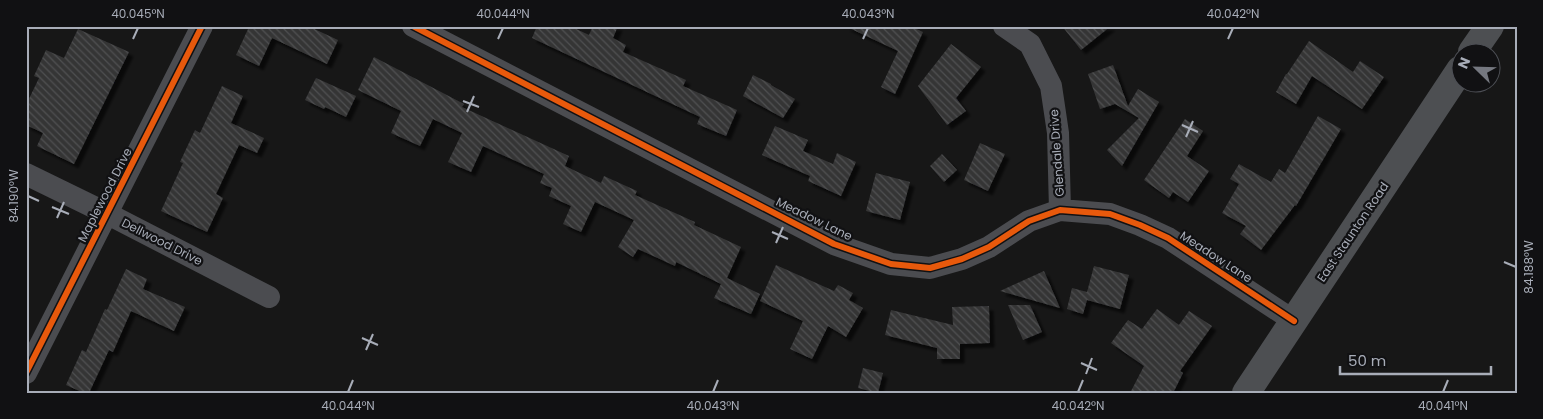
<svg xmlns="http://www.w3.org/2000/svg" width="1543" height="419" font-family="Poppins,sans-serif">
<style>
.building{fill:url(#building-back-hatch);filter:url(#shadow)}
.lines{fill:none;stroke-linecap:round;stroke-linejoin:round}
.minor{stroke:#4b4c50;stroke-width:22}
.major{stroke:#4d4f52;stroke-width:28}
.cycleway-casing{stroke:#111113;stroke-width:9}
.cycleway{stroke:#e8590c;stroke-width:6}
.ticks{fill:none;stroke:#a8adb8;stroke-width:2}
.labels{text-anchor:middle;stroke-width:4.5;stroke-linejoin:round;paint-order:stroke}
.street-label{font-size:12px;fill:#a8adb8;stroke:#111113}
.neatline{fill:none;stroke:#a8adb8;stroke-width:2}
.ticks-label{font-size:12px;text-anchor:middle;fill:#a8adb8}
</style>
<defs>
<pattern id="building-back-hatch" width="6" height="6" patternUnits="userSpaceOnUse" patternTransform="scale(1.25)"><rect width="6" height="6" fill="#353536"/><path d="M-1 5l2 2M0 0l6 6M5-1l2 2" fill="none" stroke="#4f5051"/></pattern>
<filter id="shadow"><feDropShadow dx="4.5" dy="4.5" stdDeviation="1" flood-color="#0009"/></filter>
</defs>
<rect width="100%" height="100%" fill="#171717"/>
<path class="building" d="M247,26H308L338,40L327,64L272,38L259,66L236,55L249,27Z
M537,26H570L589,35L593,26H618L613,38L626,45L623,52L686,80L683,86L737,110L726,136L697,124L700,117L532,38Z
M845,26H910L923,32L895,94L881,87L898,51Z
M1062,26H1111L1081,50Z
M78,29L129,52L74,164L37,146L43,133L26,125V105L39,78L34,76L46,50L64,58Z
M1309,41L1353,72L1360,61L1384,77L1362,109L1312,76L1296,104L1276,92L1286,74H1287Z
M951,44L981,67L956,98L966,111L947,125L918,86Z
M374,57L464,104L462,107L569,156L565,166L601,183L604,176L637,191L635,195L695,222L694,225L741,247L727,278L760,294L751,314L714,298L721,284L676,262L675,266L638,249L633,257L618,247L634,220L595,202L581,232L563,224L571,206L549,196L552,188L540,183L544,174L483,146L471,172L448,162L462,133L433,119L420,146L391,133L401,111L358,90Z
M1113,65L1128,106L1138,89L1159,102L1122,166L1107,150L1139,118L1115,104L1100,109L1088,74Z
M753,75L771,84V85L795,99L783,118L743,96Z
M316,78L356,96L346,117L325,107L324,109L305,100Z
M222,86L243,96L231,123L264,138L257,153L239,145L216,194L223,198L207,232L161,211L183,163L180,162L195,130L200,133Z
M1318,116L1341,129L1296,206L1295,205L1261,250L1240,234L1246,226L1222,213L1239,184L1230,179L1239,164L1271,182L1279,169L1285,173Z
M1185,119L1203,131L1187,156L1209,171L1188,202L1173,192L1169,198L1144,180Z
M775,126L808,140L803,151L833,164L837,153L856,162L841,196L808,181L810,176L762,155Z
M980,143L1005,154L988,191L964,180Z
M942,154L957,170L944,182L930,166Z
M876,173L910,182L900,220L866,211Z
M776,265L834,291L838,285L853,293L849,300L863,308L846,337L828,326L812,359L790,349L803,321L760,301Z
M1094,266L1129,275L1120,309L1087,300L1083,314L1067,309L1072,288L1087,292Z
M126,269L147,279L143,289L185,307L174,331L131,311L113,352L109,350L89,393H84L66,385L82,350L86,352L105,309L107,310Z
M1044,271L1060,308L1000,291Z
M1008,305H1030L1042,332L1023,340Z
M989,306L990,343L960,344V359H937V348L885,335L891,310L953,325L952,307Z
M1157,309L1179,325L1189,311L1212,326L1180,371L1183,373L1173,393H1130L1144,366L1111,343L1128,320L1142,329Z
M863,368L883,373L878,393L858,388Z"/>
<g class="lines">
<path class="minor" d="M413,26L834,244L891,264L930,268L962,259L989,247L1029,221L1060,210L1110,214L1140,225L1168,238L1294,321
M1004,26L1030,44L1051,86L1058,133L1060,210
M26,174L108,214L269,297
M26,373L202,26"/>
<path class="major" d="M1472,52L1490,26
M1246,393L1460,70"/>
<defs>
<path id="cycleway" d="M413,26L834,244L891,264L930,268L962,259L989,247L1029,221L1060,210L1110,214L1140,225L1168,238L1294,321
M26,373L202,26"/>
</defs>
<use href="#cycleway" class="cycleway-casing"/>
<use href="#cycleway" class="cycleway"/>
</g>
<path class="ticks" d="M133,39L138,28M498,39L503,28M863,39L868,28M1228,39L1233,28M463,101L479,107M467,112L474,96M1182,125L1198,132M1186,137L1193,121M28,196L39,201M52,207L69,214M57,218L64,202M772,232L788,239M776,243L783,227M1504,262L1516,267M362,338L378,345M366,350L373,334M1081,363L1097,370M1086,374L1092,358M348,392L353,380M713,392L718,380M1078,392L1083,380M1443,392L1448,380"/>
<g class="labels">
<g class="street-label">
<text transform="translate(1057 153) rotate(-94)" y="4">Glendale Drive</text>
<text transform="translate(105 195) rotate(-63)" y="4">Maplewood Drive</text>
<text transform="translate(814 219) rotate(26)" y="4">Meadow Lane</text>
<text transform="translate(1353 232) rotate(-56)" y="4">East Staunton Road</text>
<text transform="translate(162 242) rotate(27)" y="4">Dellwood Drive</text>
<text transform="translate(1216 257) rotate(33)" y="4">Meadow Lane</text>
</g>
</g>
<rect width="1543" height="419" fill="none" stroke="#111113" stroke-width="55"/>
<g transform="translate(1476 68) rotate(293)"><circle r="24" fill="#111113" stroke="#4d4f55"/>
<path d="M0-4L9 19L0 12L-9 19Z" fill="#757880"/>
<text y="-8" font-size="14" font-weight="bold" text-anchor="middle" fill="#a8adb8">N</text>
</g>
<path d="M1340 366v8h151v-8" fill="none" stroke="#a8adb8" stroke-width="2.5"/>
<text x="1348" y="366" font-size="15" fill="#a8adb8" stroke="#111113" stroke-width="4" paint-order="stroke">50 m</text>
<rect x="28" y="28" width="1488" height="364" class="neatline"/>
<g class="ticks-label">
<text x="138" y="18">40.045°N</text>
<text x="503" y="18">40.044°N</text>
<text x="868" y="18">40.043°N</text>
<text x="1233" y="18">40.042°N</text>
<text transform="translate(14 196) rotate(-90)" y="4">84.190°W</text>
<text transform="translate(1529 267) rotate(-90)" y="4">84.188°W</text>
<text x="348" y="410">40.044°N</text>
<text x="713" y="410">40.043°N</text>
<text x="1078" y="410">40.042°N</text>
<text x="1443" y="410">40.041°N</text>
</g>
</svg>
